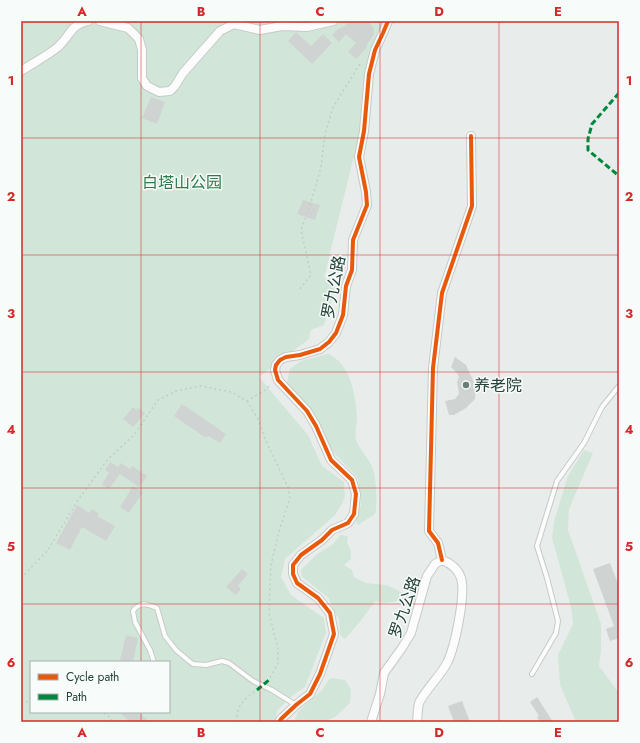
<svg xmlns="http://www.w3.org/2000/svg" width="640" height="743" font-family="Jost,'Noto Sans SC',sans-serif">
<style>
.green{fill:#d1e6d8;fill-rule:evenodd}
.building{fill:#cfd4d2}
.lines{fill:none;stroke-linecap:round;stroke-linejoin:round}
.lane-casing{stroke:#c5cac8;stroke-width:6}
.street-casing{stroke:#c5cac8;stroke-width:10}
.path{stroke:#c3ccca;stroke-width:1.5;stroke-dasharray:2 3;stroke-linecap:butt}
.lane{stroke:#fcfcfc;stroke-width:4}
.street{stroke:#fcfcfc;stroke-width:8}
.quiet{stroke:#00873e;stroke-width:3;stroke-dasharray:6 3;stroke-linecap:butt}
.cycleway-casing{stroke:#f7fbf9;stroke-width:6}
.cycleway{stroke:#e8590c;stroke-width:4}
.grid{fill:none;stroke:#d62828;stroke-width:1;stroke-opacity:0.55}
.poi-dot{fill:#697e78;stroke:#f7fbf9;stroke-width:1.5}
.labels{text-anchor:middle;stroke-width:3;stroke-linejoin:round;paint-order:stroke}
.park-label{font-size:16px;fill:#2d7a4b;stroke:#f7fbf9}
.street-label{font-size:16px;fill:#24423a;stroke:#f7fbf9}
.poi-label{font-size:16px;fill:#24423a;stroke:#f7fbf9;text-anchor:start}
.neatline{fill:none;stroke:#d62828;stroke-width:1.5}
.grid-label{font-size:13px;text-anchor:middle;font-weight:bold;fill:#d62828}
</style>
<rect width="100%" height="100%" fill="#e8edeb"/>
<path class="green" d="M21,21H387L324,278L333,275L335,288L324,325L311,330L309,339L259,377L308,435L322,466L344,482L345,496L342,504L335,515L285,559L281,577L291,595L324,618L326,633L305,687L293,695L277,711L275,722H21ZM31,662H169V712H31Z
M328,354C350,363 356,395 357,417C357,424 355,433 356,439C359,449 369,458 373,469C376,478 378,505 375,514L358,525L355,520L361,505L358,478L336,455L327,443L313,413L287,382L290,369L301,361Z
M584,450L593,453L569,509L568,530L601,624V651L599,666L619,693V722H576L560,685L558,655L573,624L571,607L552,538L554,521L568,476Z
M340,535L348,536L347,542L351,551V559L344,565L352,570L354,577L366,583L387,585L407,595V599C393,601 387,605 375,601L363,618L345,639L340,635L339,619L333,610L329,598L302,577L301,570L316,555L333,544Z
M330,678L345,680L351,689L350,703L335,717L324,722H294L298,712L322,690Z"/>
<path class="building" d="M350,21H368L373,27L374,34L366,46L367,47L356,59L348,52L356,43L346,34L339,42L332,35L339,28L340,29L343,26L344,27Z
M296,32L311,46L323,34L332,43L312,64L288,41Z
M151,97L165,102L157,124L142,118Z
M303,200L320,205L315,220L297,214Z
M455,357L466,365L476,387L475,399L466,408L454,415H449L445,401L455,399L459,394L457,382L459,377L457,373L451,367Z
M182,404L226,434L220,443L208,436L206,438L174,416Z
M133,407L136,410L138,408L145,413L133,427L123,419Z
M110,462L118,467L121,463L130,469L132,466L147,476L139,487L120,474L109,489L102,484L109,473L105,470Z
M133,486L143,492L129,513L120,507Z
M77,505L89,513L92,509L99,514L97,516L115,526L106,541L82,527L70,550L56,543Z
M610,563L619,586V638L610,641L606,629L614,626L593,569Z
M242,569L248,574L238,586L241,589L236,595L226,587Z
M126,635L138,638L133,662L120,660Z
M537,697L553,722H540L537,717L539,716L530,702Z
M462,701L470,722H454L448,706Z
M119,712H139L149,722H130Z"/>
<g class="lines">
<defs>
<path id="lane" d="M154,662L150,650L135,622L133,611C140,601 147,604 157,608L165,636L176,650L189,661L193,664L206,665L222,661L229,663L253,681L272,690L296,705
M532,674L556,633L558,621L547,578L537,546L557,481L584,443L602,407L619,386"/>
<path id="street" d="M100,21L128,28L139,39L142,50V78L147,86L159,92L170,91L175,86L183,73L220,31L234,24L260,30L282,26L307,27L333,21
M21,71C33,63 47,56 58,47C71,35 69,26 88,21
M442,560L438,543L429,531L433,368L442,293L472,206L471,136
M279,722L281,719L296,705L310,694L320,674L334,634L330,613L318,598L297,583L293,574V565L301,555L322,540L332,530L348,523L354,514L356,494L352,480L331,460L316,426L307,411L278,380L275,370L276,365L280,360L286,357L300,355L320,349L329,342L336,333L343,315L346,286L352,270L353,240L367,205L366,192L359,157L364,131L369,74L375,50L383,33L388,21
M371,722L380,694L384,673L402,648L411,633L427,576L435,564L442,560C450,563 458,569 461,578C466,594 455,647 447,663C440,676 428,687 420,701C417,706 418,716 417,722"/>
</defs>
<use href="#lane" class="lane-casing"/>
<use href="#street" class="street-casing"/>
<path class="path" d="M300,289L311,275L301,230L311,202L321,167L325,134L333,107L360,64
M247,401L258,419L265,439L288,487L290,498L279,531L271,565L269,613L278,649V663L269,680
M21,578L48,550L78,500L108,459L134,435L158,400L176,391L201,386L231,392L247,401L267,389L270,384
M21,703L31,701
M99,712L107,714L113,722
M237,722C236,705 244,700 256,690"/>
<use href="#lane" class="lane"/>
<use href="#street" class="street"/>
<path class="quiet" d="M619,93L592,124L588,139V150L619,176
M257,690L269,680"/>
<defs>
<path id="cycleway" d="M442,560L438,543L429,531L433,368L442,293L472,206L471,136
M279,722L281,719L296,705L310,694L320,674L334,634L330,613L318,598L297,583L293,574V565L301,555L322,540L332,530L348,523L354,514L356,494L352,480L331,460L316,426L307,411L278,380L275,370L276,365L280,360L286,357L300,355L320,349L329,342L336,333L343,315L346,286L352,270L353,240L367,205L366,192L359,157L364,131L369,74L375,50L383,33L388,21"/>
</defs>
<use href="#cycleway" class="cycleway-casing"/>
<use href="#cycleway" class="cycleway"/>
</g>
<path class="grid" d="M141,21V662M260,21V722M380,21V722M499,21V722M21,138H619M21,255H619M21,372H619M21,488H619M21,604H619M141,712V722"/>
<circle class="poi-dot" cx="466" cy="385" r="4"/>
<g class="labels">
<g class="park-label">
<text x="182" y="188">白塔山公园</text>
</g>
<g class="street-label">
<text transform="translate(333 287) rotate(-79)" y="6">罗九公路</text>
<text transform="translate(404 607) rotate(-71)" y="6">罗九公路</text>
</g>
<g class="poi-label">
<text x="474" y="391">养老院</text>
</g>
</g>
<rect width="640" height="743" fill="none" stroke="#f7fbf9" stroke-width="44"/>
<rect x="30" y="661" width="140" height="52" fill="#f7fbf9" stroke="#a3b1ad"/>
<rect x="38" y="674" width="20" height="6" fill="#e8590c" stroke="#a3b1ad"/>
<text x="66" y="681" font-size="12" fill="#24423a">Cycle path</text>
<rect x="38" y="694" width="20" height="6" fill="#00873e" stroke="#a3b1ad"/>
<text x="66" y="701" font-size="12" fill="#24423a">Path</text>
<rect x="22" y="22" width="596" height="699" class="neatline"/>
<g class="grid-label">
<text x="82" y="16">A</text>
<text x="201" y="16">B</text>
<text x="320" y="16">C</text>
<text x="439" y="16">D</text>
<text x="558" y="16">E</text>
<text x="11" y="85">1</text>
<text x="629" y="85">1</text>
<text x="11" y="201">2</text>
<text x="629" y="201">2</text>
<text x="11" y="318">3</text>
<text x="629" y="318">3</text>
<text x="11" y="434">4</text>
<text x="629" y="434">4</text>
<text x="11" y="551">5</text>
<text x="629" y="551">5</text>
<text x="11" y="667">6</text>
<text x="629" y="667">6</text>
<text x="82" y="737">A</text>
<text x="201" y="737">B</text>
<text x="320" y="737">C</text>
<text x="439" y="737">D</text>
<text x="558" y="737">E</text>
</g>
</svg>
